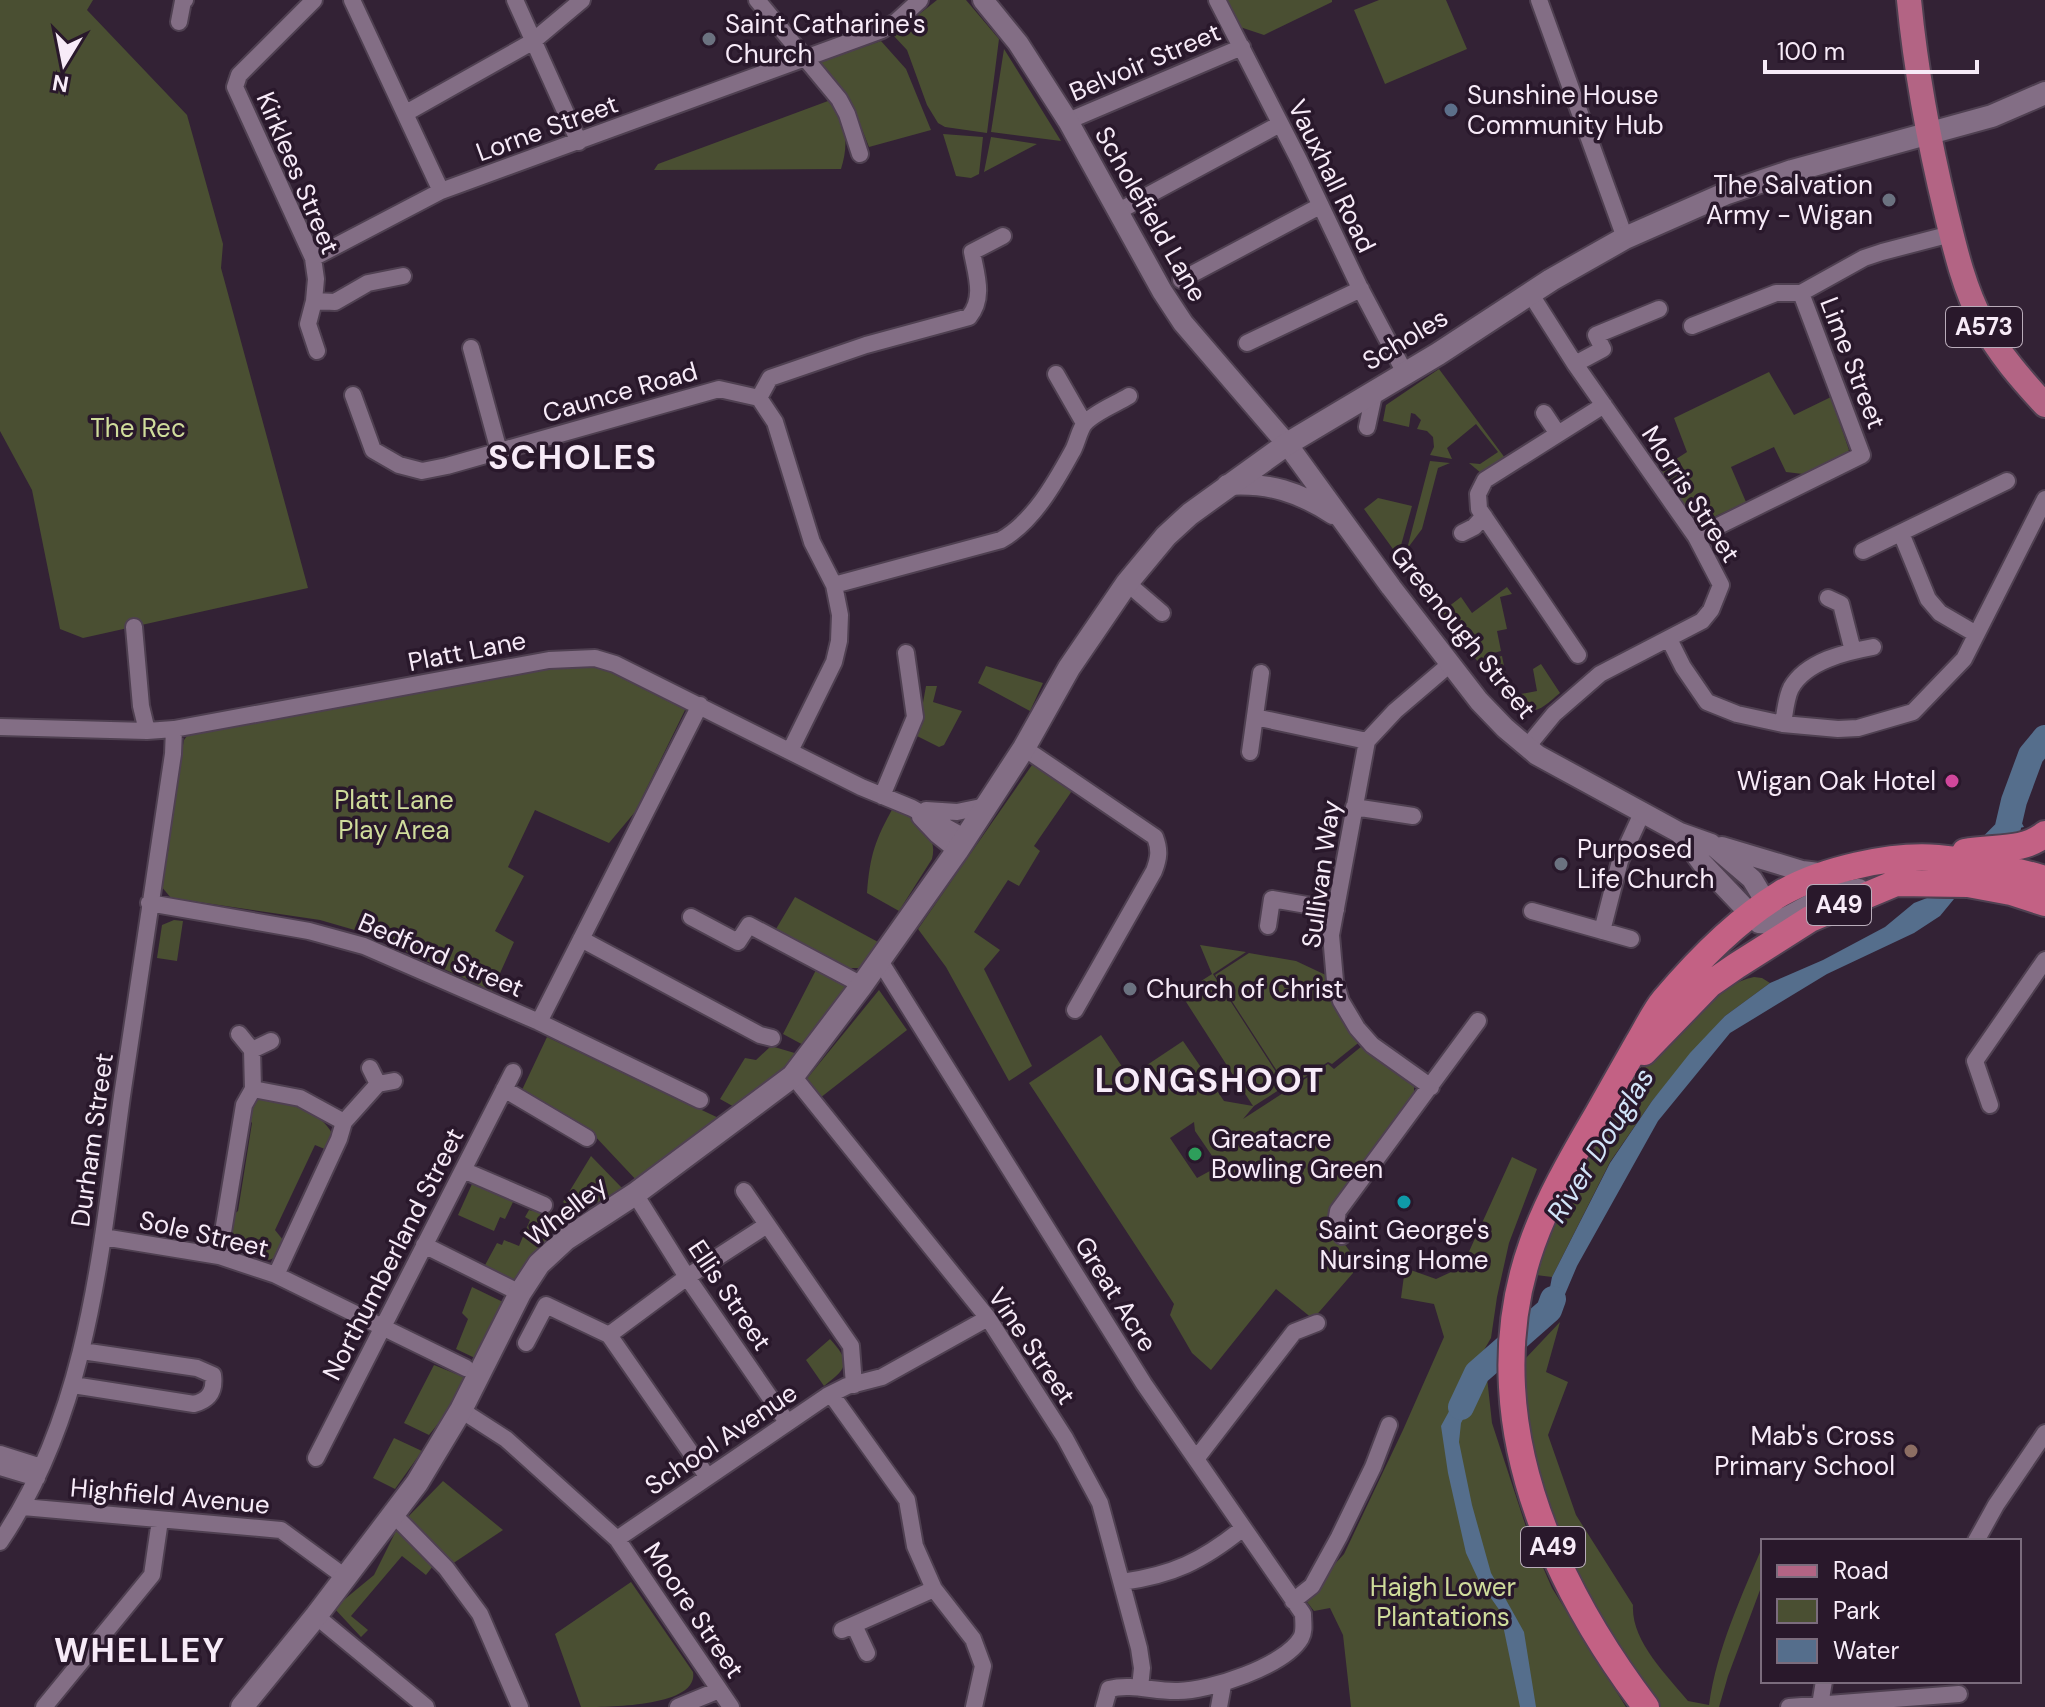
<svg xmlns="http://www.w3.org/2000/svg" width="2045" height="1707" font-family="'DM Sans',sans-serif">
<style>
.green{fill:#4a4f32;fill-rule:evenodd}
.water{fill:#556e8c}
.lines{fill:none;stroke-linecap:round;stroke-linejoin:round}
.river{stroke:#556e8c;stroke-width:26}
.minor-casing{stroke:#4f4051;stroke-width:20}
.tertiary-casing{stroke:#4f4051;stroke-width:24}
.secondary-casing{stroke:#4f4051;stroke-width:26}
.primary-casing{stroke:#4f4051;stroke-width:28}
.trunk-casing{stroke:#4f4051;stroke-width:30}
.minor{stroke:#836e85;stroke-width:16}
.tertiary{stroke:#836e85;stroke-width:20}
.secondary{stroke:#836e85;stroke-width:22}
.primary{stroke:#b36484;stroke-width:24}
.trunk{stroke:#c36184;stroke-width:26}
.worship-dot{fill:#6b7280;stroke:#29182b;stroke-width:3}
.service-dot{fill:#5c6f8a;stroke:#29182b;stroke-width:3}
.hotel-dot{fill:#d1479c;stroke:#29182b;stroke-width:3}
.leisure-dot{fill:#2e9e5b;stroke:#29182b;stroke-width:3}
.culture-dot{fill:#0f9aa8;stroke:#29182b;stroke-width:3}
.education-dot{fill:#8d6e63;stroke:#29182b;stroke-width:3}
.labels{text-anchor:middle;stroke-width:7;stroke-linejoin:round;paint-order:stroke}
.shield{fill:#29182b;stroke:#b9acba;stroke-width:2}
.shield-label{font-size:24px;font-weight:bold;fill:#f7ebf8}
.poi-label{font-size:26px;fill:#f7ebf8;stroke:#29182b;text-anchor:start}
.street-label{font-size:26px;fill:#f7ebf8;stroke:#29182b}
.park-label{font-size:26px;fill:#cfdc9b;stroke:#29182b}
.water-label{font-size:28px;font-style:italic;fill:#d2e4f9;stroke:#29182b}
.district-label{font-size:34px;font-weight:bold;letter-spacing:2px;fill:#f7ebf8;stroke:#29182b}
</style>
<rect width="100%" height="100%" fill="#332235"/>
<path class="green" d="M0,0H93L87,10L187,115L223,244L221,268L308,588L83,638L60,629L32,490L0,431Z
M937,0H966L999,39L987,133L945,127L938,123L927,105L907,50L893,35Z
M1227,0H1332V2L1264,35L1240,27Z
M1379,0H1446L1467,49L1385,84L1354,10Z
M881,41L906,69L931,130L869,147L850,99L820,62Z
M1004,49L1061,141L991,132Z
M828,101C847,123 849,143 841,169L654,170L658,164Z
M943,134L983,137L979,174L971,178L956,176Z
M991,137L1037,144L984,172Z
M1439,369L1505,458L1481,473L1469,463L1480,464L1498,452L1476,424L1447,448L1452,459L1430,455L1434,447L1433,437L1427,431L1417,429L1421,420L1415,414L1411,413L1409,427L1383,421L1386,405Z
M1769,372L1794,415L1831,397L1849,450L1847,453L1803,474L1786,472L1774,447L1731,467L1746,502L1703,522H1694L1659,470L1687,452L1674,418Z
M1430,461L1450,463L1438,468L1422,529L1407,549Z
M1378,498L1412,506L1398,556L1364,509Z
M1507,587L1512,594L1500,597L1507,629L1497,631L1501,651L1490,654L1492,658L1502,656L1510,696L1537,691L1533,669L1541,664L1560,693C1541,709 1533,719 1510,701L1439,614L1461,597L1472,613Z
M551,664L613,666L687,706L635,812L609,843L535,810L508,867L524,876L495,931L514,942L492,991L365,933L320,920L171,898L161,886L158,871C168,859 172,844 167,829L184,740L191,730Z
M986,666L1043,683L1030,711L978,683Z
M926,686H937L933,702L962,711L944,745L939,747L917,736Z
M1032,765L1076,785L1034,846L1040,851L1019,886L1008,880L974,932L1000,950L984,969L1032,1066L1009,1081L946,967L918,929Z
M894,806C914,819 939,832 932,859L899,911L867,893C870,855 875,840 894,806Z
M795,897L878,942L861,968H849L776,929Z
M174,920L183,921L177,961L157,958L162,925Z
M1200,945L1246,952L1213,974L1285,1086L1254,1106L1243,1119L1328,1064L1334,1069L1362,1046L1414,1085V1097L1396,1117L1391,1130L1329,1211L1332,1227L1354,1257L1353,1273L1313,1319L1276,1289L1211,1370L1192,1353L1170,1315L1174,1304L1029,1083L1101,1035L1129,1077L1183,1041L1224,1101L1253,1106L1181,994L1212,974ZM1194,1122L1195,1131L1219,1166L1197,1178L1170,1138Z
M1249,953L1296,961L1330,977L1362,1040L1332,1064L1328,1062L1288,1088L1215,975Z
M816,970L847,987L807,1047L783,1034Z
M1754,977L1762,978L1770,983L1725,1016L1652,1101L1610,1162L1552,1277L1536,1275C1567,1183 1626,1061 1706,1003C1721,992 1735,981 1754,977Z
M879,990L907,1030L820,1098L805,1081Z
M547,1037L725,1121L639,1183L592,1133L522,1090Z
M771,1046L798,1054L795,1062L738,1109L720,1099L745,1058L756,1060Z
M256,1099C284,1100 320,1109 333,1135L327,1150L315,1145L275,1230L283,1240L274,1258L269,1260L235,1249L228,1242L233,1215L238,1211L252,1123L248,1118V1107Z
M591,1156L622,1188L578,1214L563,1202Z
M1512,1157L1537,1169L1509,1243L1497,1297L1491,1338L1484,1350L1492,1423L1528,1533L1552,1588L1626,1707H1351L1343,1635L1330,1608L1314,1611L1307,1602L1308,1593L1344,1554L1403,1430L1444,1337L1434,1304L1401,1298L1405,1268L1436,1279L1462,1267Z
M472,1184L513,1202L505,1219L500,1217L494,1231L458,1215Z
M529,1210L542,1213L545,1210L565,1222L552,1233L517,1282L484,1267L497,1243L502,1245L504,1240L519,1246L530,1220L525,1217Z
M472,1287L503,1302L475,1358L456,1349L468,1319L462,1313Z
M1560,1322L1546,1372L1568,1382L1548,1435L1576,1515L1633,1605C1631,1641 1666,1674 1688,1701L1709,1705C1717,1648 1741,1598 1763,1545V1582L1728,1676L1719,1707H1656L1567,1562L1531,1457L1521,1375L1525,1359Z
M830,1339C851,1362 848,1368 824,1386L806,1360Z
M434,1365L466,1378L452,1406L429,1435L404,1423Z
M394,1438L422,1451L395,1489L373,1478Z
M443,1481L503,1530L446,1568L402,1523Z
M397,1529L433,1566L426,1575L402,1556L351,1616L368,1630L361,1637L334,1608L374,1575Z
M631,1582L693,1672C699,1707 608,1707 581,1707L555,1634Z"/>
<path class="water" d="M2045,733V746L2036,754L2018,816L2024,827L2001,832L2025,753Z
M1927,898L1954,899L1940,916L1914,933L1827,974L1730,1033L1658,1121L1577,1266L1563,1299L1552,1317L1531,1341L1534,1319L1547,1303L1552,1277L1610,1163L1652,1101L1690,1053L1725,1016L1770,983L1823,960L1885,927L1914,903Z
M1471,1371L1484,1380L1461,1423L1459,1442L1472,1505L1491,1573L1524,1632L1536,1707H1520L1500,1611L1479,1581L1466,1553L1448,1473L1441,1426Z"/>
<g class="lines">
<path class="river" d="M1978,860L2007,831L2014,801L2031,755L2045,738
M1461,1407L1477,1373L1549,1310L1553,1299"/>
<defs>
<path id="minor" d="M314,0L239,75L235,87L313,258L316,279L314,301L335,302L368,283L403,276
M352,0L441,191
M515,0L579,142
M757,0L839,99L847,114L860,154
M1217,0L1299,160L1359,286L1405,373
M1539,0L1625,238
M179,22L183,1L185,0
M406,113L532,42L582,0
M1068,121L1242,47
M1117,212L1280,124
M313,258L441,191L882,30L897,21L920,0
M1181,280L1320,206
M314,301L308,324L317,351
M1692,326L1776,293H1801L1864,258L1882,252L1951,234
M1247,343L1361,289
M471,348L499,451
M1575,364L1603,349L1596,335L1659,309
M1056,374L1084,423
M353,395L373,450L399,465L422,471L447,466L719,389L759,398L775,422L812,542L834,585L840,615L839,641L834,662L790,751
M759,398L770,378L866,345L969,317C985,298 976,274 972,252L1003,236
M1544,413L1558,434
M1367,427L1375,390
M1462,533L1474,527L1484,516
M1901,533L1928,599L1940,613L1976,634
M1696,537L1862,455L1801,293
M1863,551L2007,481
M1127,583L1162,613
M834,585L1001,540C1033,522 1055,483 1072,452C1077,444 1079,430 1085,423C1095,412 1116,404 1129,396
M1828,598L1841,604L1853,651
M134,627L141,706L147,731
M1669,639L1683,667L1707,702L1737,714L1783,724L1838,729L1858,728L1913,712L1964,659L2045,499
M1578,655L1479,509L1478,494L1485,480L1604,405
M1255,717L1367,741
M1783,724C1785,712 1786,698 1791,688C1806,661 1846,652 1873,647
M0,727L147,731L174,729L549,660L595,658L615,664L861,787L912,808L966,838
M1527,747L1554,714L1600,674L1702,621L1711,610L1721,585L1696,537L1575,364L1530,293
M1024,748L1155,837C1160,850 1159,858 1154,871L1075,1010
M1250,752L1261,673
M882,796L915,717L906,653
M1354,807L1413,816
M926,810L957,812L986,806
M920,817L937,835L957,851
M149,903L309,931L364,946L539,1022L700,1100
M1532,911L1631,939
M691,917L738,942L749,925L862,985
M1268,926L1272,899L1336,910
M1602,931L1620,861L1643,811
M581,939L760,1035L772,1038
M880,961L1144,1384L1303,1614C1303,1622 1305,1631 1301,1638C1285,1666 1209,1691 1178,1691C1155,1692 1132,1683 1109,1689L1104,1707
M539,1022L700,705
M239,1034L252,1050
M370,1068L378,1084
M793,1076L988,1318L1065,1438L1100,1503L1139,1648L1142,1668L1140,1688
M1431,1087L1372,1045L1357,1028L1341,1001L1335,981L1331,935L1367,741L1395,711L1450,664
M253,1089L300,1098L344,1122
M504,1089L587,1138
M1990,1105L1975,1061L2045,960
M463,1170L544,1205
M744,1191L851,1346L854,1385
M635,1194L687,1277L787,1422
M1342,1236L1336,1223L1338,1211L1478,1021
M103,1237L219,1256L276,1275L466,1368
M424,1245L520,1293
M219,1256L244,1105L253,1089L252,1050L271,1041
M276,1275L339,1139L344,1122L378,1084L394,1081
M609,1335L687,1277L767,1225
M526,1343L546,1305L609,1335L707,1476
M73,1385L194,1404C210,1400 215,1390 213,1375L197,1368L82,1351
M831,1394L907,1500L915,1546L934,1589L973,1639L983,1666L974,1707
M461,1410L506,1439L617,1539L731,1707
M0,1454L41,1467
M316,1458L513,1072
M1196,1459L1294,1332L1317,1323
M0,1467L37,1478
M23,1507L281,1530L345,1577
M394,1515L446,1568L480,1614L520,1707
M617,1539L827,1396L847,1386L882,1377L988,1318
M1976,1541L1996,1505L2045,1433
M0,1542C89,1411 101,1249 122,1096C138,982 155,868 173,754L174,729
M1122,1582C1173,1575 1202,1561 1242,1529
M1293,1601L1312,1586L1339,1537L1373,1467L1389,1425
M316,1616L426,1707
M854,1625L867,1653
M842,1630L934,1589
M1820,1705L1824,1681
M44,1707L152,1575L160,1520
M678,1707L719,1690
M1219,1707L1223,1685
M1789,1707L1959,1694"/>
<path id="tertiary" d="M983,0L1018,43L1068,121L1162,291L1183,323L1287,444L1391,587L1479,701L1505,728L1537,755L1680,833L1711,844L1752,879L1785,934
M1227,485C1269,482 1299,492 1333,514
M1680,833L1702,863L1759,923C1779,926 1802,907 1821,899C1833,894 1846,891 1859,889
M1722,847L1802,871L1827,874"/>
<path id="secondary" d="M242,1707L316,1616L417,1483L461,1410L520,1293L539,1264L566,1239L635,1194L793,1076L862,985L957,851L1024,748L1069,668L1127,583L1166,536L1190,514L1287,444L1438,354L1551,280L1625,238L1727,193L1792,171L1992,116L2045,93"/>
<path id="primary" d="M1909,0C1916,72 1929,142 1946,212C1955,249 1964,288 1982,322C1998,353 2022,380 2045,405"/>
<path id="trunk" d="M1965,852C1993,846 2022,853 2045,834
M1644,1052L1710,984L1736,966L1810,919L1896,883L1968,884L2011,892L2045,903
M1646,1707C1577,1616 1518,1503 1512,1387C1506,1277 1543,1207 1597,1115C1611,1090 1625,1066 1639,1041C1647,1028 1654,1012 1664,1000C1697,961 1737,920 1780,894C1821,870 1891,854 1938,858C1974,861 2011,869 2045,879"/>
</defs>
<use href="#minor" class="minor-casing"/>
<use href="#tertiary" class="tertiary-casing"/>
<use href="#secondary" class="secondary-casing"/>
<use href="#primary" class="primary-casing"/>
<use href="#trunk" class="trunk-casing"/>
<use href="#minor" class="minor"/>
<use href="#tertiary" class="tertiary"/>
<use href="#secondary" class="secondary"/>
<use href="#primary" class="primary"/>
<use href="#trunk" class="trunk"/>
</g>
<g class="worship-dot">
<circle cx="709" cy="39" r="8"/>
<circle cx="1889" cy="200" r="8"/>
<circle cx="1561" cy="864" r="8"/>
<circle cx="1130" cy="989" r="8"/>
</g>
<circle class="service-dot" cx="1451" cy="110" r="8"/>
<circle class="hotel-dot" cx="1952" cy="781" r="8"/>
<circle class="leisure-dot" cx="1195" cy="1154" r="8"/>
<circle class="culture-dot" cx="1404" cy="1202" r="8"/>
<circle class="education-dot" cx="1911" cy="1451" r="8"/>
<g class="labels">
<g class="shield">
<rect x="1946" y="307" width="76" height="40" rx="6"/>
<rect x="1807" y="885" width="64" height="40" rx="6"/>
<rect x="1521" y="1527" width="64" height="40" rx="6"/>
</g>
<g class="shield-label">
<text x="1984" y="335">A573</text>
<text x="1839" y="913">A49</text>
<text x="1553" y="1555">A49</text>
</g>
<g class="poi-label">
<text x="725" y="33">Saint Catharine's<tspan x="725" dy="30">Church</tspan></text>
<text x="1467" y="104">Sunshine House<tspan x="1467" dy="30">Community Hub</tspan></text>
<text x="1873" y="194" text-anchor="end">The Salvation<tspan x="1873" dy="30">Army - Wigan</tspan></text>
<text x="1936" y="790" text-anchor="end">Wigan Oak Hotel</text>
<text x="1577" y="858">Purposed<tspan x="1577" dy="30">Life Church</tspan></text>
<text x="1146" y="998">Church of Christ</text>
<text x="1211" y="1148">Greatacre<tspan x="1211" dy="30">Bowling Green</tspan></text>
<text x="1404" y="1239" text-anchor="middle">Saint George's<tspan x="1404" dy="30">Nursing Home</tspan></text>
<text x="1895" y="1445" text-anchor="end">Mab's Cross<tspan x="1895" dy="30">Primary School</tspan></text>
</g>
<g class="street-label">
<text transform="translate(1145 62) rotate(-23)" y="9">Belvoir Street</text>
<text transform="translate(547 128) rotate(-20)" y="9">Lorne Street</text>
<text transform="translate(298 173) rotate(67)" y="9">Kirklees Street</text>
<text transform="translate(1332 176) rotate(64)" y="9">Vauxhall Road</text>
<text transform="translate(1151 214) rotate(60)" y="9">Scholefield Lane</text>
<text transform="translate(1405 339) rotate(-31)" y="9">Scholes</text>
<text transform="translate(1853 363) rotate(69)" y="9">Lime Street</text>
<text transform="translate(620 392) rotate(-16)" y="9">Caunce Road</text>
<text transform="translate(1691 494) rotate(57)" y="9">Morris Street</text>
<text transform="translate(1463 632) rotate(51)" y="9">Greenough Street</text>
<text transform="translate(467 651) rotate(-11)" y="9">Platt Lane</text>
<text transform="translate(1321 874) rotate(-82)" y="9">Sullivan Way</text>
<text transform="translate(441 955) rotate(23)" y="9">Bedford Street</text>
<text transform="translate(92 1140) rotate(-82)" y="9">Durham Street</text>
<text transform="translate(566 1211) rotate(-38)" y="9">Whelley</text>
<text transform="translate(204 1234) rotate(13)" y="9">Sole Street</text>
<text transform="translate(393 1254) rotate(-63)" y="9">Northumberland Street</text>
<text transform="translate(1116 1294) rotate(58)" y="9">Great Acre</text>
<text transform="translate(730 1295) rotate(56)" y="9">Ellis Street</text>
<text transform="translate(1032 1346) rotate(56)" y="9">Vine Street</text>
<text transform="translate(721 1439) rotate(-34)" y="9">School Avenue</text>
<text transform="translate(170 1496) rotate(5)" y="9">Highfield Avenue</text>
<text transform="translate(694 1610) rotate(56)" y="9">Moore Street</text>
</g>
<g class="park-label">
<text x="138" y="437">The Rec</text>
<text x="394" y="809">Platt Lane<tspan x="394" dy="30">Play Area</tspan></text>
<text x="1443" y="1596">Haigh Lower<tspan x="1443" dy="30">Plantations</tspan></text>
</g>
<g class="water-label">
<text transform="translate(1600 1145) rotate(-58)" y="10">River Douglas</text>
</g>
<g class="district-label">
<text x="573" y="469">SCHOLES</text>
<text x="1210" y="1092">LONGSHOOT</text>
<text x="140" y="1662">WHELLEY</text>
</g>
</g>
<rect x="1761" y="1539" width="260" height="144" fill="#29182b" stroke="#7b6c7d" stroke-width="2"/>
<rect x="1777" y="1565" width="40" height="12" fill="#b36484" stroke="#7b6c7d" stroke-width="2"/>
<text x="1833" y="1579" font-size="24" fill="#f7ebf8">Road</text>
<rect x="1777" y="1599" width="40" height="24" fill="#4a4f32" stroke="#7b6c7d" stroke-width="2"/>
<text x="1833" y="1619" font-size="24" fill="#f7ebf8">Park</text>
<rect x="1777" y="1639" width="40" height="24" fill="#556e8c" stroke="#7b6c7d" stroke-width="2"/>
<text x="1833" y="1659" font-size="24" fill="#f7ebf8">Water</text>
<g transform="translate(64 64) rotate(190)" stroke="#29182b" stroke-width="6" paint-order="stroke">
<path d="M0-6L14 30L0 20L-14 30Z" fill="#f7ebf8"/>
<text y="-12" font-size="22" font-weight="bold" text-anchor="middle" fill="#f7ebf8">N</text>
</g>
<path d="M1765 60v12h212v-12" fill="none" stroke="#f7ebf8" stroke-width="4"/>
<text x="1777" y="60" font-size="24" fill="#f7ebf8" stroke="#29182b" stroke-width="6" paint-order="stroke">100 m</text>
</svg>
